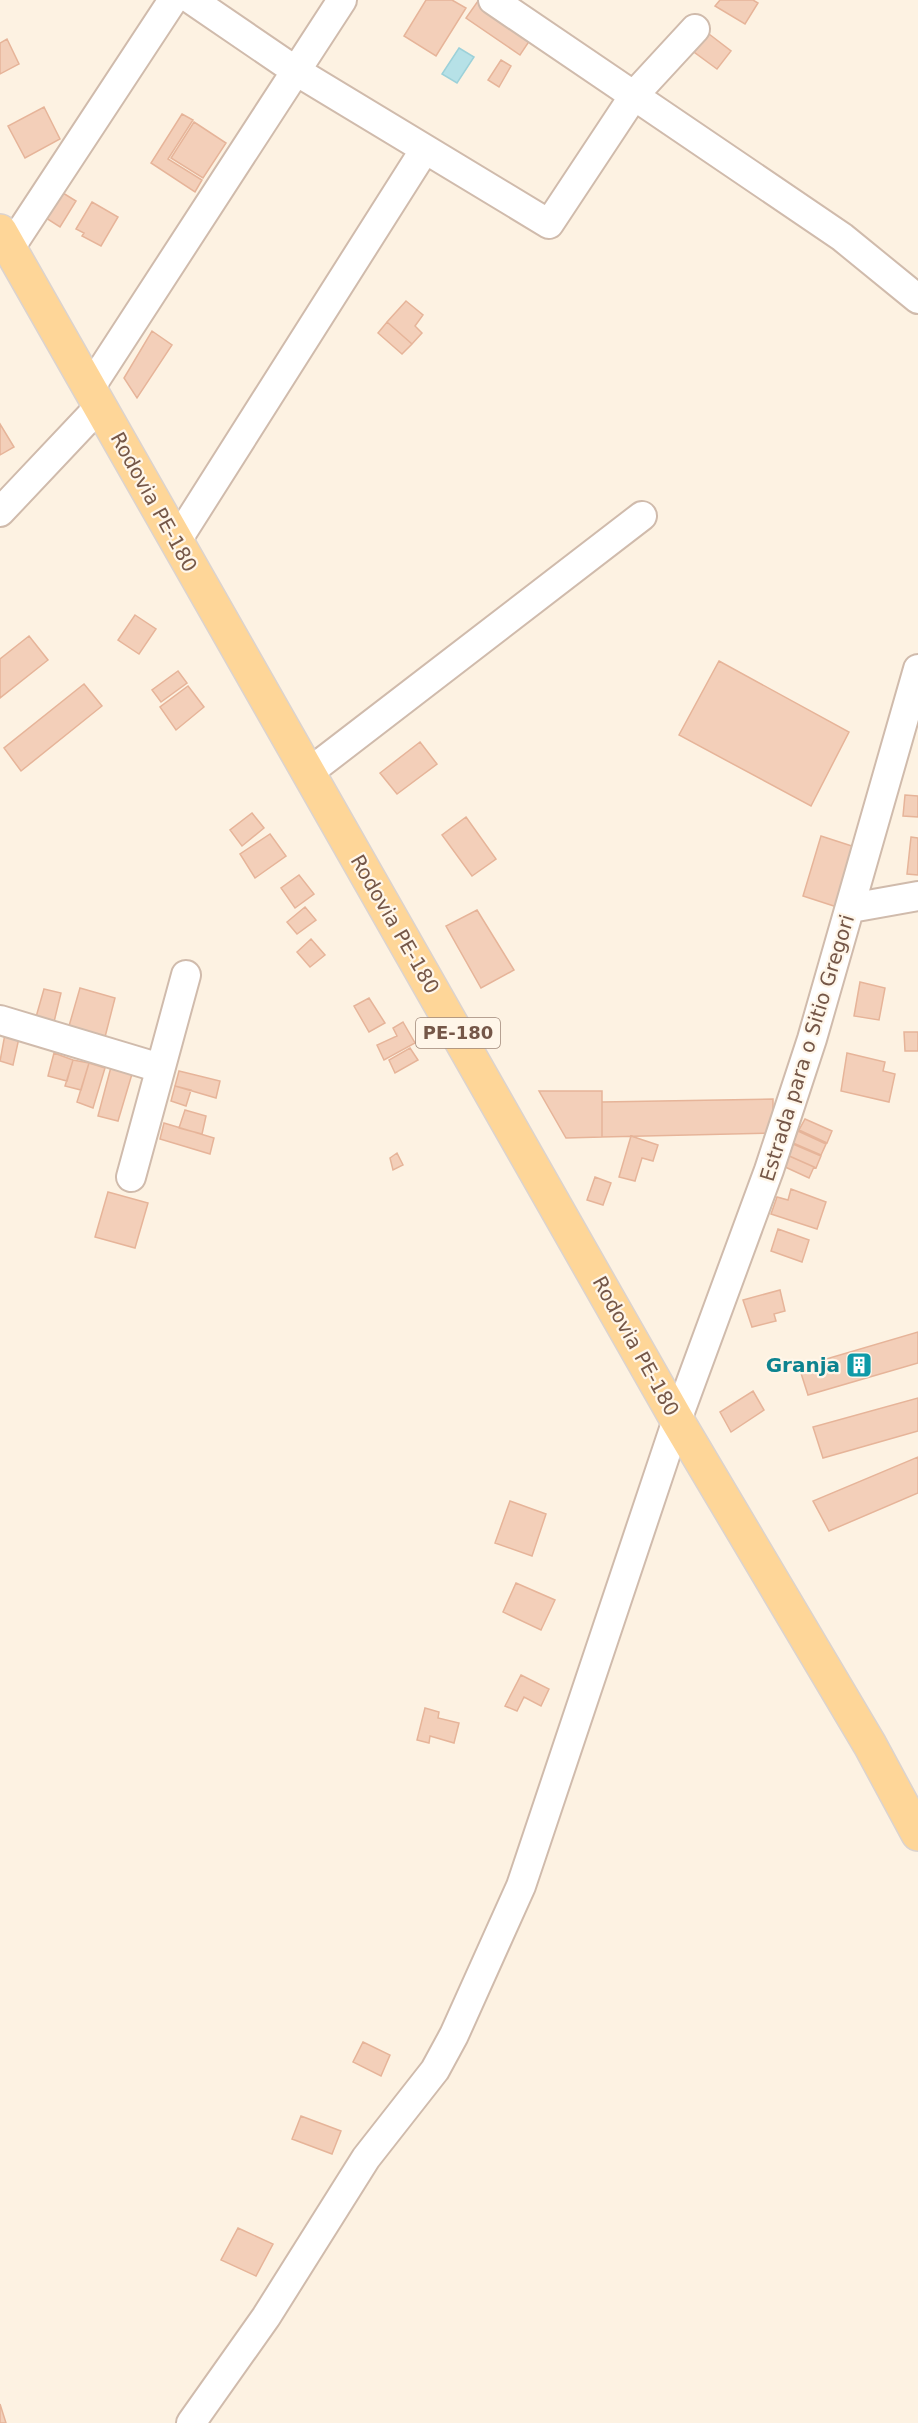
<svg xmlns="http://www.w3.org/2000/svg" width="918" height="2423" font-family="'DejaVu Sans',sans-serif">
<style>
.water{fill:#b6e1e7;stroke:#9cd1d9;stroke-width:1.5}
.building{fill:#f3cfb9;stroke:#e6b499;stroke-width:1.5}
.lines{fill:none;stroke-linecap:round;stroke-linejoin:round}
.minor-casing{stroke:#d0bbac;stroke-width:32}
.major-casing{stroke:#dbd3cf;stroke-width:36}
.minor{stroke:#fff;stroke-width:28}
.major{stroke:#fed698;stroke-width:33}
.labels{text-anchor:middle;stroke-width:4.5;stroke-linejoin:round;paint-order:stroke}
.shield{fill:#fff6e9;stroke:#9e8778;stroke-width:1.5}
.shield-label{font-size:18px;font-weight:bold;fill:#755748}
.street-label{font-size:20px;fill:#755748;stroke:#fff6e9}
.culture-label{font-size:20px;font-weight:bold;fill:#0d838f;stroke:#fff6e9;text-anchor:end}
</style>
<rect width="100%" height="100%" fill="#fdf2e2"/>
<path class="water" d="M459,48L474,57L457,83L442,74Z"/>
<path class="building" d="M426,0H452L466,8L436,56L404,36Z
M720,0H753L758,3L745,24L715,6Z
M478,1L532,37L520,55L466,18Z
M709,34L731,51L717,69L694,52Z
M7,39L19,64L0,74V43Z
M501,60L511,66L499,87L488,80Z
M44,107L60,139L25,158L8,126Z
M182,114L193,120L168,159L202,180L195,192L151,163Z
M194,122L226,143L203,178L171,158Z
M63,193L76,201L60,227L46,218Z
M92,202L118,217L101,246L82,236L84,233L76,229Z
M406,301L423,315L415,326L422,333L412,344L387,322Z
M387,322L412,344L402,354L378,333Z
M152,331L172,345L137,398L124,378Z
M0,424L14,447L0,455Z
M135,615L156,629L139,654L118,640Z
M29,636L48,660L0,698V659Z
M719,661L849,732L811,806L679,735Z
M178,671L187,683L161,702L152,690Z
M84,684L102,706L21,771L4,748Z
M188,686L204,707L176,730L160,707Z
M420,742L437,764L397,794L380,773Z
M905,795L918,796V817L903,816Z
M252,813L264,828L242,846L230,830Z
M466,817L496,859L472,876L442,835Z
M270,834L286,856L255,878L240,854Z
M821,836L858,848L840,908L803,896Z
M911,837L918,838V875L907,874Z
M299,875L314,894L295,908L281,888Z
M305,907L316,920L297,934L287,922Z
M477,910L514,970L481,988L446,926Z
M311,939L325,955L310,967L297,952Z
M860,982L885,988L879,1020L854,1016Z
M80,988L115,998L105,1037L69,1026Z
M44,989L61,993L54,1022L36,1017Z
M369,998L385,1023L369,1032L354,1006Z
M403,1022L415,1043L384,1060L377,1045L397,1036L393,1028Z
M904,1032H918V1051H905Z
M5,1034L19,1038L13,1065L0,1061Z
M410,1048L418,1060L395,1073L389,1060Z
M54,1053L73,1060L67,1081L48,1076Z
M847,1053L885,1062L883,1071L895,1074L889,1102L841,1091Z
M73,1060L89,1063L81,1090L65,1086Z
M89,1063L105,1068L93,1108L77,1102Z
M111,1067L132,1074L118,1121L98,1116Z
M179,1071L220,1081L216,1098L175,1086Z
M175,1086L191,1090L186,1106L171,1101Z
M539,1091H602V1137L566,1138Z
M773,1099V1133L602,1137V1102Z
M185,1110L206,1116L202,1134L179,1128Z
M805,1119L832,1131L827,1143L799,1130Z
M164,1123L214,1138L210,1154L160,1139Z
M798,1131L826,1144L821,1155L793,1143Z
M631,1136L658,1145L653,1161L642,1158L635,1181L619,1177Z
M793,1144L821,1156L816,1168L787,1155Z
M397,1153L403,1165L393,1170L390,1158Z
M787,1155L814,1167L809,1178L783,1166Z
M595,1177L611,1183L603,1205L587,1200Z
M791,1189L826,1202L817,1229L771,1214L777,1197L788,1200Z
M108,1192L148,1203L135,1248L95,1237Z
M778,1229L809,1240L802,1262L771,1251Z
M780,1290L785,1311L774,1314L776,1321L752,1327L743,1300Z
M918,1332V1363L808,1395L799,1367Z
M753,1391L764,1410L731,1432L720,1412Z
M918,1398V1431L823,1458L813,1427Z
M918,1457V1493L829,1531L813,1501Z
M510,1501L546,1514L532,1556L495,1543Z
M516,1583L555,1600L541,1630L503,1612Z
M521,1675L549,1689L541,1706L524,1697L517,1711L505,1706Z
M425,1708L439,1712L438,1718L459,1723L454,1743L430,1736L429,1743L417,1740Z
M363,2042L390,2055L381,2076L353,2062Z
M301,2116L341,2131L332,2154L292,2139Z
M238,2228L273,2244L256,2276L221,2260Z
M0,2404L6,2423H0Z"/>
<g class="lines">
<defs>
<path id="minor" d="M192,0L296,71L549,224L635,94L695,29
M493,0L842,237L918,299
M10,248L173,0
M90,388L342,0
M0,512L100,406
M176,542L425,149
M308,773L642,516
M851,908L918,896
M0,1020L160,1068
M131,1177L186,975
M191,2423L266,2317L366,2158L435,2070L454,2035L521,1886L677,1420L769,1170L812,1039L918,669"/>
<path id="major" d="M0,231L677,1420L870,1745L918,1834"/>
</defs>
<use href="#minor" class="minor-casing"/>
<use href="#major" class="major-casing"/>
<use href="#minor" class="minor"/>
<use href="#major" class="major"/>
</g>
<defs>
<symbol id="building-square" viewBox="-11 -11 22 22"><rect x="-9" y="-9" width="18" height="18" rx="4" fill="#0f9aa8" stroke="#fff6e9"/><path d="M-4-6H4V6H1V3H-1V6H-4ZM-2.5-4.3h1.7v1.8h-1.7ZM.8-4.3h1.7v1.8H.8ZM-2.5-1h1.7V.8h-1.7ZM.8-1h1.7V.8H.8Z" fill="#fff"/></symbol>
</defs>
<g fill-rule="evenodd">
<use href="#building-square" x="844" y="1350" width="30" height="30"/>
</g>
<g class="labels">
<rect class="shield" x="416" y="1018" width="84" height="30" rx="4.5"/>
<g class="shield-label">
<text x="458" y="1039">PE-180</text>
</g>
<g class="street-label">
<text transform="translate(154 502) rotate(61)" y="7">Rodovia PE-180</text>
<text transform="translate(395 924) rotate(60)" y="7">Rodovia PE-180</text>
<text transform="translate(807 1048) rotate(-73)" y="7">Estrada para o Sitio Gregori</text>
<text transform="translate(636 1346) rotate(61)" y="7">Rodovia PE-180</text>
</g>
<g class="culture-label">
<text x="840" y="1372">Granja</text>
</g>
</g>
</svg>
